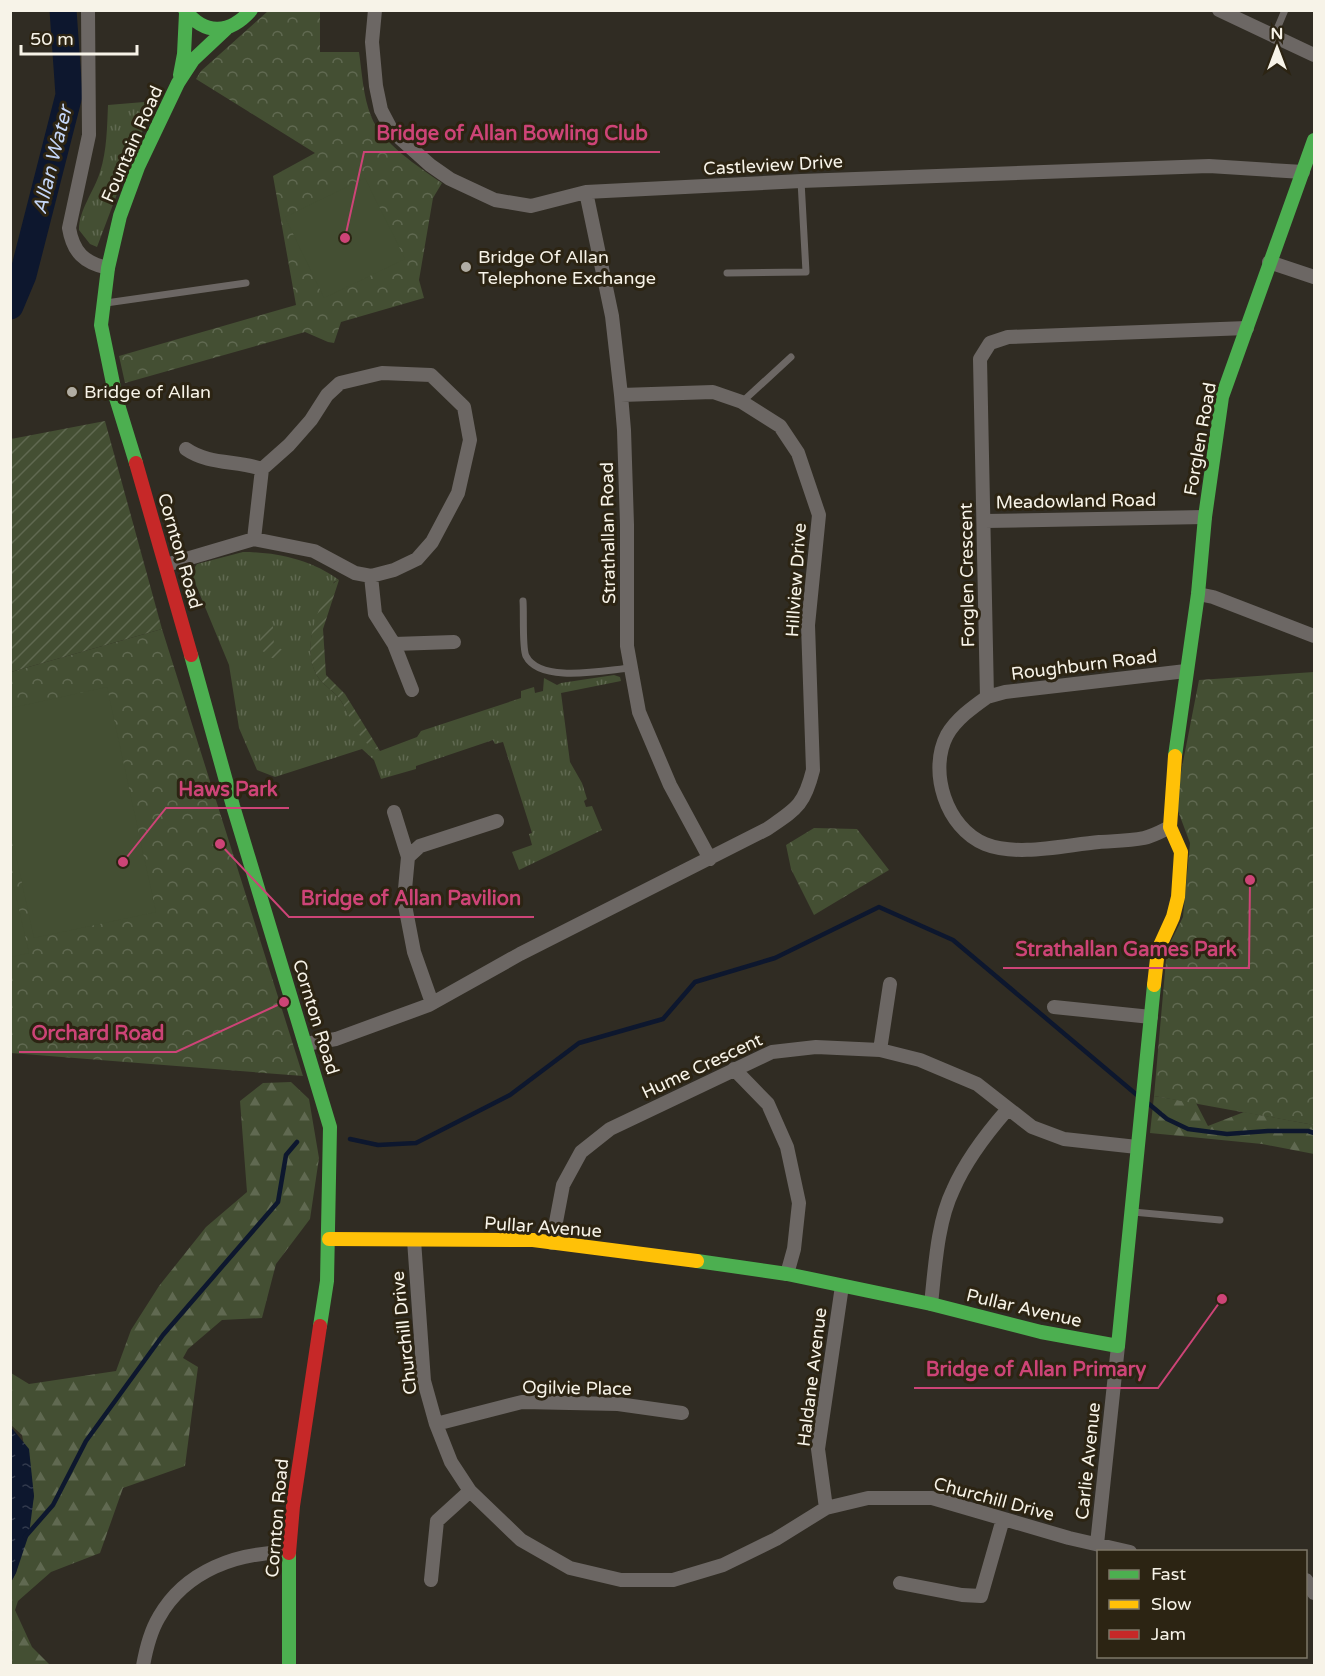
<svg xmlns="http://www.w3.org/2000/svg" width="1325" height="1676" font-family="'Varela Round',sans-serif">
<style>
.grass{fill:url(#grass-tufts)}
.forest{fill:url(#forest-firs)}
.park{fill:url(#park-crowns)}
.garden{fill:url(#garden-furrows)}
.pitch{fill:#444f33}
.water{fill:url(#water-ripples)}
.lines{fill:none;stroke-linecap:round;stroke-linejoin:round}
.stream{stroke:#0d172e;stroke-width:4.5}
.river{stroke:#0d172e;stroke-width:27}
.lane{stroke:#6c6764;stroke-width:7}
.street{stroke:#6c6764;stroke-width:14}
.fast{stroke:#4caf50;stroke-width:14}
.slow{stroke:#ffc107;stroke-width:14}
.jam{stroke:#c62828;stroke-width:14}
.poi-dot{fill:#b1ada3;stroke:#2c2413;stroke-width:2}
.labels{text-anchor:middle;stroke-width:6;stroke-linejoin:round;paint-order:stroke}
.street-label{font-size:18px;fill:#f7f3e8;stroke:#2c2413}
.poi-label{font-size:18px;fill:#f7f3e8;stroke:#2c2413;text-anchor:start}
.water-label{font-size:20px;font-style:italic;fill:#c4d6f8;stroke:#2c2413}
.leader{fill:none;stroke:#cd4477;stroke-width:2}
.callout-dot{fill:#cd4477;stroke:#2c2413;stroke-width:2}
.callout-label{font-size:20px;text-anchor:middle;font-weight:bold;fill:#cd4477;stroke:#2c2413;stroke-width:6;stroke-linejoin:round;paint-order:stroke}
</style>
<defs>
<pattern id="grass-tufts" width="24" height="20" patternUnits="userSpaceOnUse" patternTransform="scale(1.5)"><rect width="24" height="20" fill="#444f33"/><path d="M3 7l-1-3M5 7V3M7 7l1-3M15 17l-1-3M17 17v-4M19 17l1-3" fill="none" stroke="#606951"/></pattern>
<pattern id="forest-firs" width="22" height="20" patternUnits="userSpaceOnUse" patternTransform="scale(1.5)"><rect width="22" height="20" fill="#444f33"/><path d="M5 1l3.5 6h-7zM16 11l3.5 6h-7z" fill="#606951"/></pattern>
<pattern id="park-crowns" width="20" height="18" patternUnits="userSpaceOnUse" patternTransform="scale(1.5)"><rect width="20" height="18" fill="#444f33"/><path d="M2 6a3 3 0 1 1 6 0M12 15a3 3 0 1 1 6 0" fill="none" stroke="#606951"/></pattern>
<pattern id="garden-furrows" width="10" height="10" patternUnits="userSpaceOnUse" patternTransform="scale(1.5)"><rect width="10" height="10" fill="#444f33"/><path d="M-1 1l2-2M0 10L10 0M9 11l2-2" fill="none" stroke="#606951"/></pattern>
<pattern id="water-ripples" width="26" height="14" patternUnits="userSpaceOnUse" patternTransform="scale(1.5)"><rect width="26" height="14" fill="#0d172e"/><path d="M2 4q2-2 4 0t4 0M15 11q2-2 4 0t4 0" fill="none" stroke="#31394c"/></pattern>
</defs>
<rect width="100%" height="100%" fill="#302c23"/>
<path class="grass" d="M156,101L131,157L97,247L90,244L79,230C79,209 94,192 100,172C107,150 107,127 108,105Z
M243,552C277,552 312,560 339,580L334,582C320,610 301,642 316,674C322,685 335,691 341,701C354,721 357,741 380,751L417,737L421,731L521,698V691L534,687L535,693L543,691L544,678L557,685L561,683L614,675L620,677L621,681L561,693L570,762L582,783L587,799L584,801L586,807L592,806L602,830L519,870L512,852L532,845L529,834L532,833L503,742L495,744L493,740L416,766V769L381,779L374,760L362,749L275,777L257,770L239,728L229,665L191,573L197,564Z"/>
<path class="forest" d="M291,1082L309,1099L319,1158L310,1219L276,1264L262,1318L222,1320L188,1349L183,1358L198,1367L185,1466L123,1488L100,1553L51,1572L18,1601L15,1610L32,1647L50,1665H11V1582L16,1573L34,1496L22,1435L11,1425V1373L29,1384L116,1371L131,1330L159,1286L206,1227L247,1192L240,1101L263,1083Z
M1154,1096L1196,1103L1208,1126L1244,1112L1314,1125V1154L1262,1144L1150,1133Z"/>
<path class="park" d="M268,11H320V52H359C362,72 363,96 371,116C381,143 419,167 442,183L433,198L419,280L424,298L341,322L334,343L328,342L305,332L125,383L119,356L296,305L273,176L315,153L196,79L201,71Z
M162,629L303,1076L11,1053V672Z
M1314,672V1125L1154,1096L1167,949L1183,917L1190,843L1175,803L1199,680Z
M814,828L857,829L889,870L814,915L791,869L786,845Z"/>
<path class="garden" d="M105,421L162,629L11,672V439Z
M339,580L323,629L326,675L345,694L380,751C357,743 353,720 341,701C335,691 322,685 316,674C304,652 313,622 323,601C326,593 330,583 339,580Z
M269,621L273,627L274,645L286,652V658H272L261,650C259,639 260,628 269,621Z"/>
<path class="pitch" d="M365,178L405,259L324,298L285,217Z
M107,687L156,912L34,938L11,833V708Z
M10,870L29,953L11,957H10Z"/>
<path class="water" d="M11,1427L29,1449L34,1496L29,1534L16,1573L11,1582Z"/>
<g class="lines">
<path class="stream" d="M1149,1104L1167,1119L1188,1129L1227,1134L1268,1131H1308L1314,1133
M350,1139L378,1145L416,1143L510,1095L579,1043L663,1019L695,982L775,958L879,907L953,940L1137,1095
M25,1537L53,1505L86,1441L163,1335L278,1202L286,1155L297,1142"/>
<path class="river" d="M10,306L23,275L69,95L63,10"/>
<path class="lane" d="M1274,36L1285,10
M727,273L806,272L801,181
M106,303L246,283
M742,402L791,357
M523,601C524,612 522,649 526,656C540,684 605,670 631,668
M1133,1212L1220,1220"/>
<path class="street" d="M88,10L89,135L69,228C73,252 84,263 108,268
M375,10L372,42L376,86L381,110L392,131L430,165L450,179L495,200L531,206L586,192L801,181L1209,166L1303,172
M1219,10L1314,55
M586,192L612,316L621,395L624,430L627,525V646L639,712L670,785L710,859
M1269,262L1314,277
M186,449C209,465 236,460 262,469
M985,521L1205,517
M166,565L254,539L314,551L355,573L371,576L394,570L417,559L432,542L458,493L470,440L464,407L431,375L382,373L340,383L327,395L311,420L289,445L262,469L254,539
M371,576L375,614L394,644L454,642
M1198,594L1213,597L1314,636
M394,644L412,690
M987,697L1005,692L1186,671
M394,812L408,857
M1170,827C1162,831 1153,836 1144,838C1130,841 1114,841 1099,842C1065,845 1017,857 985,844C946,828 928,771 947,735C956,719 973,707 987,697L980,359L990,343L1008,337L1247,328
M432,1003L414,952L404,900L408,857L420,846L497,821
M1054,1007L1151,1017
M305,1044L336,1039L429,1005L520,954L767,829C796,809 804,806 813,770L808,625L819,515L798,453L780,426L742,402L713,392L621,395
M880,1050L890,984
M734,1069L768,1104L787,1147L799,1203L794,1249L787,1274
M414,1240L424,1381L436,1424L451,1462L470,1491L521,1540L570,1568L621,1580H673L723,1565L776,1539L826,1508L868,1498H932L1069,1538L1130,1552
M552,1243L563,1185L581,1152L610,1129L772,1052L816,1047L880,1050L920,1060L977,1084L1032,1127L1064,1139L1137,1147
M931,1304C935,1269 937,1223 953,1190C966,1160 986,1134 1007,1110
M436,1424L522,1402L618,1404L682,1413
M826,1508L818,1449L842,1286
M1097,1544L1118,1346
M431,1580L437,1521L470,1491
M1306,1580L1314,1593
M900,1583L962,1595L981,1596L1003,1519
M143,1666C146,1649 150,1632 159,1617C185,1571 238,1551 289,1553"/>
<path class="fast" d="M185,10C205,36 230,34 251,10
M180,75L184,54L186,13
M136,463L116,398L101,325L108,268L120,216L138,167L178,83L193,60L226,29
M191,655L233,806L330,1127L327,1281L320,1326
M1175,756L1198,594L1205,517L1222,397L1314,140
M697,1261L787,1274L931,1304L1041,1332L1118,1346L1154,985
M289,1666V1553"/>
<path class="slow" d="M1154,985L1158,950L1173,917L1178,897L1181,852L1170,827L1175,756
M329,1239L533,1240L697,1261"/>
<path class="jam" d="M136,463L191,655
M289,1553L293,1506L320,1326"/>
</g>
<g class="poi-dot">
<circle cx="466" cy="267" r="6"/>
<circle cx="72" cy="392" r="6"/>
</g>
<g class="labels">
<g class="street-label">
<text transform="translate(132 144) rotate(-66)" y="6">Fountain Road</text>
<text transform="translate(773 165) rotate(-3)" y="6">Castleview Drive</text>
<text transform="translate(1200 439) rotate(-80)" y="6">Forglen Road</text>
<text transform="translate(1076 501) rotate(-1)" y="6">Meadowland Road</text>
<text transform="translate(608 533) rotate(-91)" y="6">Strathallan Road</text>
<text transform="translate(180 551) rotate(74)" y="6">Cornton Road</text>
<text transform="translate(967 575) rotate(-91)" y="6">Forglen Crescent</text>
<text transform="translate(796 580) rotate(-86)" y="6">Hillview Drive</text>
<text transform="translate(1084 665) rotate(-7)" y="6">Roughburn Road</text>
<text transform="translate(316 1017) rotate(73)" y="6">Cornton Road</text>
<text transform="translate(702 1066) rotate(-25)" y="6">Hume Crescent</text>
<text transform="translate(543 1227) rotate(4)" y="6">Pullar Avenue</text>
<text transform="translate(1024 1308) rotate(13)" y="6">Pullar Avenue</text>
<text transform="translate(404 1333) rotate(-96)" y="6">Churchill Drive</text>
<text transform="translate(812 1377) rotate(-83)" y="6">Haldane Avenue</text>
<text transform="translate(577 1388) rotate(1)" y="6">Ogilvie Place</text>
<text transform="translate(1088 1461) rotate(-84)" y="6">Carlie Avenue</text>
<text transform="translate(994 1499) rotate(15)" y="6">Churchill Drive</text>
<text transform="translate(277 1518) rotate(-85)" y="6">Cornton Road</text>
</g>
<g class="poi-label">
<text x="478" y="263">Bridge Of Allan<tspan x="478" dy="21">Telephone Exchange</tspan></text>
<text x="84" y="398">Bridge of Allan</text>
</g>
<g class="water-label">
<text transform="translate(52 160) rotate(-76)" y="7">Allan Water</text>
</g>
</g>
<path class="leader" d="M345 238L364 152H660M123 862L166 808H289M220 844L289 917H534M1250 880L1249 968H1003M284 1002L176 1052H19M1222 1299L1158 1388H914"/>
<g class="callout-dot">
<circle cx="345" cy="238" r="6"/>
<circle cx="123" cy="862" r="6"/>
<circle cx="220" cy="844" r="6"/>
<circle cx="1250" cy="880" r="6"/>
<circle cx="284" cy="1002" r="6"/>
<circle cx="1222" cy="1299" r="6"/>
</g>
<g class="callout-label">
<text x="512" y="140">Bridge of Allan Bowling Club</text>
<text x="228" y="796">Haws Park</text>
<text x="411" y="905">Bridge of Allan Pavilion</text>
<text x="1126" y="956">Strathallan Games Park</text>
<text x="98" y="1040">Orchard Road</text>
<text x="1036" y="1376">Bridge of Allan Primary</text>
</g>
<rect width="1325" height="1676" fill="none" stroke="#f7f3e8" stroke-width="24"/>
<rect x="1097" y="1550" width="210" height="108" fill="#2c2413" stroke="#7d7768" stroke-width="1.5"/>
<rect x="1109" y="1570" width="30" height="9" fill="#4caf50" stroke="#7d7768" stroke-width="1.5"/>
<text x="1151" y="1580" font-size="18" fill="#f7f3e8">Fast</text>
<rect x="1109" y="1600" width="30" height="9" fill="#ffc107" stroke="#7d7768" stroke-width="1.5"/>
<text x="1151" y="1610" font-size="18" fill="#f7f3e8">Slow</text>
<rect x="1109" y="1630" width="30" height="9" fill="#c62828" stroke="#7d7768" stroke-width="1.5"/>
<text x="1151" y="1640" font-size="18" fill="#f7f3e8">Jam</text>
<g transform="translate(1277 48)" stroke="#2c2413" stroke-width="4.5" paint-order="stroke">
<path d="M0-4.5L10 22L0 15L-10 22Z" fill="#f7f3e8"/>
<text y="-9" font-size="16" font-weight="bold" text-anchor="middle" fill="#f7f3e8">N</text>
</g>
<path d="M21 45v9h116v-9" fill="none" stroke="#f7f3e8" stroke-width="3"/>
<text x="30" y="45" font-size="18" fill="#f7f3e8" stroke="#2c2413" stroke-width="4.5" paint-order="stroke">50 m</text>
</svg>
